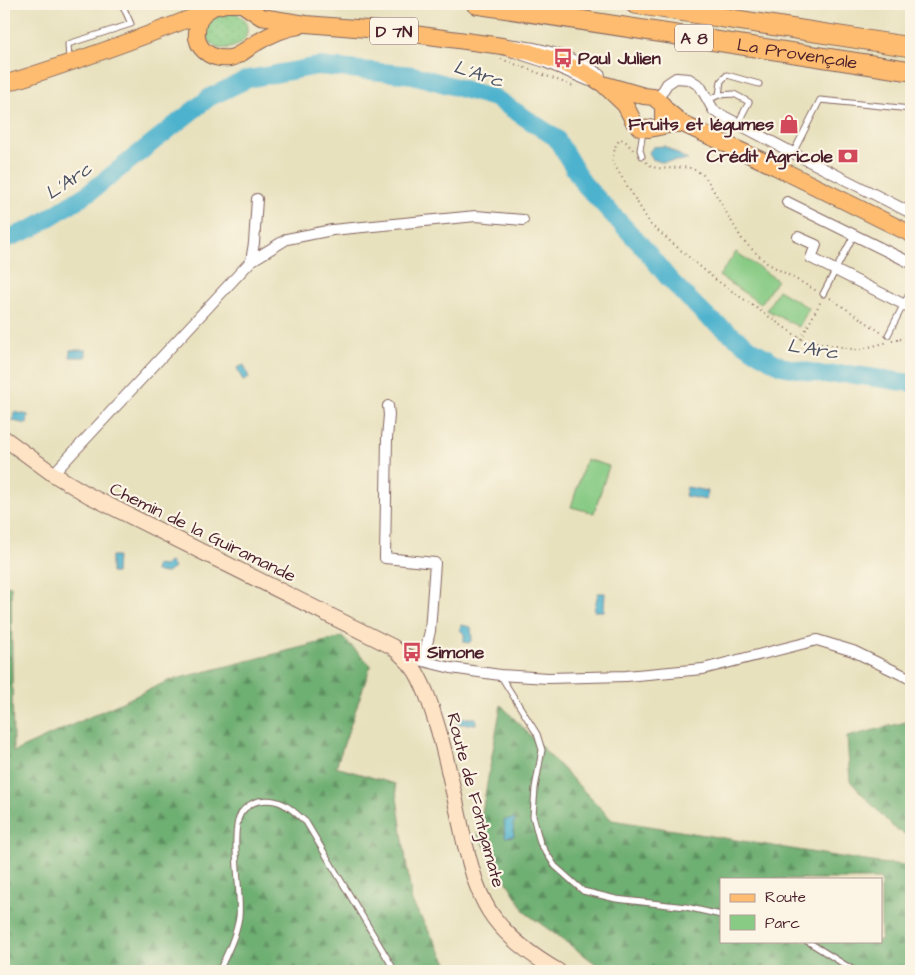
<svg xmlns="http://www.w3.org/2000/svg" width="915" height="975" font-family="'Architects Daughter',sans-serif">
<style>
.grass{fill:url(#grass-dots);stroke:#697558}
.forest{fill:url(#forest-firs);stroke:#5c674e;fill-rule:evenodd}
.green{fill:#88cb85;stroke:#697558}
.water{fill:#4eb2cd;stroke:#4c687c}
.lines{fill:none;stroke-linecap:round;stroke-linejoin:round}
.river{stroke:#4eb2cd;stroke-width:18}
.lane-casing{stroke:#81635e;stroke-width:7}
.street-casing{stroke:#81635e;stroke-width:12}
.secondary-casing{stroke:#81635e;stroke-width:17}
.primary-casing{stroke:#81635e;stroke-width:18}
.highway-casing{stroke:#81635e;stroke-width:21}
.path{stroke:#81635e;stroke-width:2;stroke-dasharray:1 4;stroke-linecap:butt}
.lane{stroke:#fff;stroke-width:5}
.street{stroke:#fff;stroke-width:10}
.secondary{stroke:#fee4c5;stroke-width:15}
.primary{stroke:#fdbc6f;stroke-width:16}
.highway{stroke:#fdbc6f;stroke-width:19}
.labels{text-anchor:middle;stroke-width:4.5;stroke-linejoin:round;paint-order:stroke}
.shield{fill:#fcf5e5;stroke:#7f5f63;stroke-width:1}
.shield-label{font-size:16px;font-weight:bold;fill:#4a1f2b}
.street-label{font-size:18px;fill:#4a1f2b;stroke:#fcf5e5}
.poi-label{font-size:18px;font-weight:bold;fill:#4a1f2b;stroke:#fcf5e5;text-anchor:start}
.water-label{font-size:19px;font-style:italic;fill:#4b5264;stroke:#fcf5e5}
</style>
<defs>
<pattern id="grass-dots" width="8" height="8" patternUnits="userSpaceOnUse" patternTransform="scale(1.25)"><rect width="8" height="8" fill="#88cb85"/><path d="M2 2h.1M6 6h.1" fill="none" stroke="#77ae73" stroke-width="1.8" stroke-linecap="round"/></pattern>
<pattern id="forest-firs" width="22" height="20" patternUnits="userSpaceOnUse" patternTransform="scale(1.25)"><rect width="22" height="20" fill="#6eaf72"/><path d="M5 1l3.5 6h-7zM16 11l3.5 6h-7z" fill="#5c8e5e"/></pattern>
</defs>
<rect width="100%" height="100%" fill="#fcf5e5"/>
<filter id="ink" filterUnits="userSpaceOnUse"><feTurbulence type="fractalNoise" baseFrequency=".02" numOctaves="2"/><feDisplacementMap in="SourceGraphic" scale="10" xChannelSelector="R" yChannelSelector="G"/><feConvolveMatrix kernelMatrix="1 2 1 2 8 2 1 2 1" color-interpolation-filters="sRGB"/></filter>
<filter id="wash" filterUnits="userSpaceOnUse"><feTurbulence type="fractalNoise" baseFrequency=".0096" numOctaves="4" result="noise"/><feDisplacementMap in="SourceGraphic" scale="20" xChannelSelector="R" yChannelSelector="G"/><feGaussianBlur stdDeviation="1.12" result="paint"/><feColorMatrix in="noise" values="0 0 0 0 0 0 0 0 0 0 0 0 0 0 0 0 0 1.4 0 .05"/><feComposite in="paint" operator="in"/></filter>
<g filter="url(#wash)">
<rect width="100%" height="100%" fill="#e8e1be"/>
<path class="grass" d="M233,13L238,14L246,22C250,37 243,45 229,48C225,48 220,49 217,48C205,43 203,25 214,18C219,15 226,14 233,13Z"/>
<path class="forest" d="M4,585L11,586L13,752L168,681L342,637L371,665L336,767L395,784L412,902L452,971H4Z
M501,705L612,820L878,863L911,865V971H606L526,913L478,835ZM721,879H881V941H721Z
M911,718V838L893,827L850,781L847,737L906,722Z"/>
<path class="green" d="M736,252L777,280L761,304L719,276Z
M778,290L809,308L799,327L767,310Z
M586,459L609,466L594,513L571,507Z"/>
<path class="water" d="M664,146L688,160L661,162L652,159L649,152L653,147Z
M70,350H86V357H70Z
M244,365L249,378L243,381L237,368Z
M14,412L28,415L27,424L13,421Z
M687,487L708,491L706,500L685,496Z
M111,556H117L116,573H111Z
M170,562L174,568L167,573L155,572L156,565L164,566Z
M598,593H605L604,611H594Z
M461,625L471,627L472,640L469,643L464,642V634L460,630Z
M457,718H476V724H457Z
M515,819V822L513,823L514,836L505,837L504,820Z"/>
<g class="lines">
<path class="river" d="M4,240L33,228L90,192L210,97L248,79L318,66L413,75L495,98L556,138L583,183L643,247L669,279L706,316L753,350L781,366L825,375L848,374L911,383"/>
</g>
</g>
<g filter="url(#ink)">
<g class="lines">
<defs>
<path id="lane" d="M502,41C536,44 573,53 602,73L603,84L588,83L543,64L481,44Z
M69,60L68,44L131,24L122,4
M719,95L734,94L749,102L738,123
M708,100L719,95L721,81L727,75L759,84
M909,108L911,128
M793,153L820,100L911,109
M642,156L640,150L643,132
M823,294L854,235
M888,335L911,290
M500,675L537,734L542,750L535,788L533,816L540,843L555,866L583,891L616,899L686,907L721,915
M807,941L855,971
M219,971C227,954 236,936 239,917C242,893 229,832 241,813C245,807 253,802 259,801C281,797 291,809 306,822L395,971"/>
<path id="street" d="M658,99L667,84L676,78L689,79L700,86L714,111L793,153L911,213
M787,202L911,263
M798,237L816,245L811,258L911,308
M251,261L254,243L257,199
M388,406L389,415L387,438L385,558L435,563L430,631L423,661
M53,474L251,261L287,239L332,230L476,216L523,220
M403,652L423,661L451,668L500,675L548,678L626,676L703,669L817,640L853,651L911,679"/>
<path id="secondary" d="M4,438L53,474L90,496L393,647C401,655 410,662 416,672C427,691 433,712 439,732C449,768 456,804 464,840C471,867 477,895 494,918C511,941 534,957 558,971"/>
<path id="primary" d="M226,4H242L261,17L274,19L306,24L392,31L502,46L529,52L560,62L585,73L603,84L625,105L634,122L640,128L649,129L673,124H683
M204,13C198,20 196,27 197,38C200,53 215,60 230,58C241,56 247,48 256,43C269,35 284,28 299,26
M4,84C72,63 138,39 204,13L213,7L226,4
M606,85L644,96L653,97L663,105V118
M664,108L683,124L776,167L911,234"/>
<g id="highway">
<path id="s1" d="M476,4L911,71"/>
<path d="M635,4L911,47"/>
</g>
</defs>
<use href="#lane" class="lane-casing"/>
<use href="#street" class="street-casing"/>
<use href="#secondary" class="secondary-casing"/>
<use href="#primary" class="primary-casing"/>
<use href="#highway" class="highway-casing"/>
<path class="path" d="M501,59L576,87
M633,150L626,142L621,139L616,144L612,161L651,225L716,280L801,339L857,350L888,342
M646,162C657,174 677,165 690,168C696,170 700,173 705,176L743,241L767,263L817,291
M830,298L882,333
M801,339L821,301
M900,339L911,342
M892,341L900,339"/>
<use href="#lane" class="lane"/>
<use href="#street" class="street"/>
<use href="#secondary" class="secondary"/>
<use href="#primary" class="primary"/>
<use href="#highway" class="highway"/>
</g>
</g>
<defs>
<symbol id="bus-bare" viewBox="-9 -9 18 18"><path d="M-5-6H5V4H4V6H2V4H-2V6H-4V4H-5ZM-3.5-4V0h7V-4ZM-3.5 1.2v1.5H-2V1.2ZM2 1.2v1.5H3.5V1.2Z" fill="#d1495b" stroke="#fcf5e5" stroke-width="2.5" paint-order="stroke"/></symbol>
<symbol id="shop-bare" viewBox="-9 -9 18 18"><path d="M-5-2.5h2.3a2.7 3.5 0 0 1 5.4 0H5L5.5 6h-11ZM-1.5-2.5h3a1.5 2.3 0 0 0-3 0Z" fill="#d1495b" stroke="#fcf5e5" stroke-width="2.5" paint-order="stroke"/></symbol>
<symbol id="bank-bare" viewBox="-9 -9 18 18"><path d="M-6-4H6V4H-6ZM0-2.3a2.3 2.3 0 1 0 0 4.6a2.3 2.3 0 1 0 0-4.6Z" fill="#d1495b" stroke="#fcf5e5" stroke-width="2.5" paint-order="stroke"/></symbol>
</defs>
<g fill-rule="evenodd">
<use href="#bus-bare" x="549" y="44" width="28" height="28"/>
<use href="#shop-bare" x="775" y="110" width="28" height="28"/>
<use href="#bank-bare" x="834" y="142" width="28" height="28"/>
<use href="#bus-bare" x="398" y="638" width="28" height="28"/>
</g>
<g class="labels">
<g class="shield">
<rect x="370" y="17.5" width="48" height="27" rx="4"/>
<rect x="675" y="24.5" width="38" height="27" rx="4"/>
</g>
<g class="shield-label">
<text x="394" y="37">D 7N</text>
<text x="694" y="44">A 8</text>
</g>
<g class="street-label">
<text dy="6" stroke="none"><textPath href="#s1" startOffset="325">La Provençale</textPath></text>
<text transform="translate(203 532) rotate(26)" y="6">Chemin de la Guiramande</text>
<text transform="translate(476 800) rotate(75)" y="6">Route de Fontgamate</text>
</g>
<g class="poi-label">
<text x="578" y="64">Paul Julien</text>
<text x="774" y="130" text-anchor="end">Fruits et légumes</text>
<text x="833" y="162" text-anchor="end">Crédit Agricole</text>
<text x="427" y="658">Simone</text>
</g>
<g class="water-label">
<text transform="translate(479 73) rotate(18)" y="7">L'Arc</text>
<text transform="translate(68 180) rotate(-34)" y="7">L'Arc</text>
<text transform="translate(813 348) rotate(9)" y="7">L'Arc</text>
</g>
</g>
<rect width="915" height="975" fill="none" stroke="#fcf5e5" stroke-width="20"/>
<rect x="720" y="878" width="162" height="65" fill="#fcf5e5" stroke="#b59f9b"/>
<rect x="730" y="894" width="25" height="8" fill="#fdbc6f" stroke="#b59f9b"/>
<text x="765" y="902" font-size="15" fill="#4a1f2b">Route</text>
<rect x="730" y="915" width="25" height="15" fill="#88cb85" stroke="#b59f9b"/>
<text x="765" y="928" font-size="15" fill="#4a1f2b">Parc</text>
</svg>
